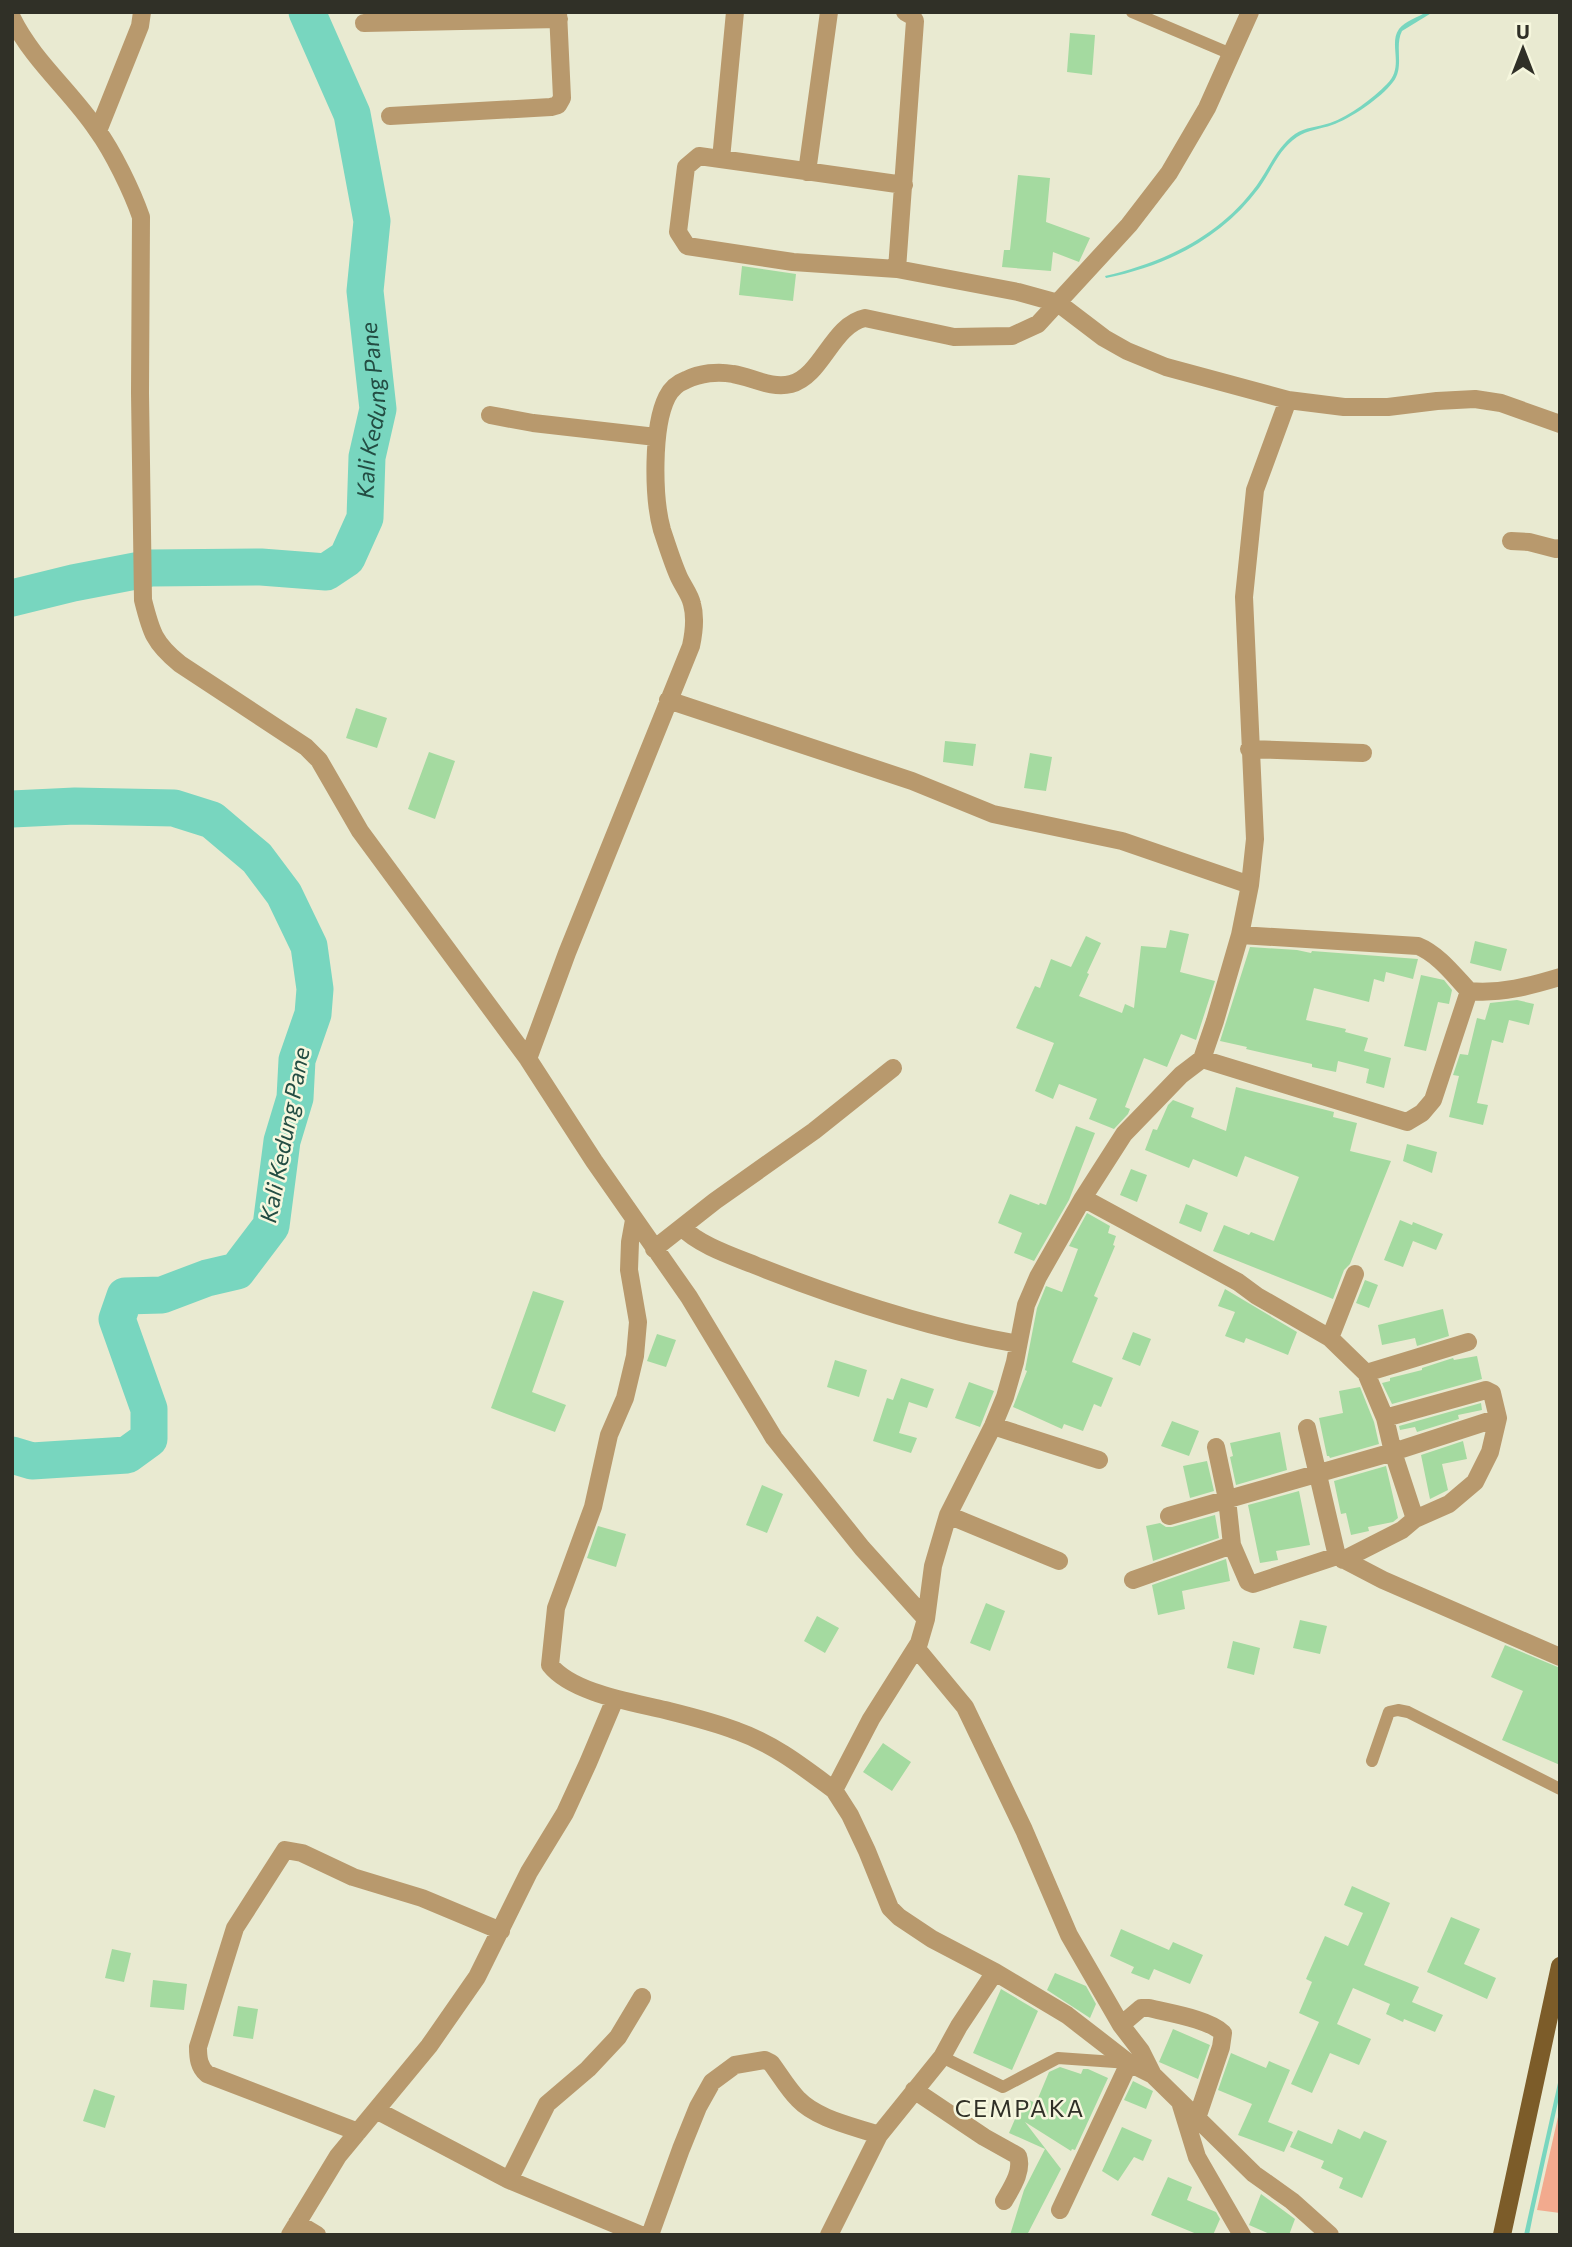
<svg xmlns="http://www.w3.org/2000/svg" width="1572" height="2247" font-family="Commissioner,sans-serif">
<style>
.green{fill:#f2aa8e}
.water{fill:#78d6bf}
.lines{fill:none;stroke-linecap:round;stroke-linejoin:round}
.river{stroke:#78d6bf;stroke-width:37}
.building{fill:#a4daa0}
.service{stroke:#b8996d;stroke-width:12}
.minor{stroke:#b8996d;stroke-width:18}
.primary{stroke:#7c5c29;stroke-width:18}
.labels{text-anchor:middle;stroke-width:5;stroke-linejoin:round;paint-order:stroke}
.water-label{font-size:23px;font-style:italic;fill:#234d43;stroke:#f6f7de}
.quarter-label{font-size:24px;letter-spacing:2px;fill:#303027;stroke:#f6f7de}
</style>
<rect width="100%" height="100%" fill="#e9ead1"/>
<path class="green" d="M1560,2108V2213L1537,2210Z"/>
<path class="water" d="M1427,12H1433L1402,31C1394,47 1405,67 1393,82C1381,98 1350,119 1332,125C1321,129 1307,130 1297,137C1278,150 1272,170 1259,188C1221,239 1166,266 1106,278L1105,276C1165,262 1220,236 1257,185C1270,167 1276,148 1295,134C1305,127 1318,127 1330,123C1350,116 1372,99 1387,84C1405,67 1388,44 1399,29C1405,21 1418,17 1427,12Z
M1560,2074V2093L1533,2215L1529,2235H1524Z"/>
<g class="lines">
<g class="river">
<path id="s1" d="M12,598L73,583L151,568L261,567L326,572L347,558L365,518L367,457L378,409L365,291L372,221L352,114L307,12"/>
<path d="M12,809L75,806L174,808L212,820L257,858L284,894L309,946L315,989L313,1014L297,1060L295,1098L282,1141L271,1226L237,1271L207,1278L162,1295L125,1296L117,1319L149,1409V1439L127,1455L32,1461L12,1455"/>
</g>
</g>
<path class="building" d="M1070,33L1095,35L1092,75L1067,72Z
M1018,175L1050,178L1046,222L1090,238L1079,262L1053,252L1051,271L1002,267L1004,250H1010Z
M742,266L796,274L793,301L739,295Z
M356,708L387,718L377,748L346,738Z
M945,741L976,744L973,766L943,762Z
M429,752L455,761L435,819L408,809Z
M1030,753L1052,757L1046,791L1024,788Z
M1170,930L1189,934L1180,972L1215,981L1196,1040L1181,1034L1167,1067L1144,1058L1125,1107L1130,1109L1128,1114L1114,1129L1089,1119L1097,1099L1059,1084L1053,1099L1035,1091L1054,1043L1016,1028L1035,986L1040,988L1051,959L1071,967L1086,936L1101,943L1087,973L1089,974L1079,996L1122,1013L1125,1004L1134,1008L1141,946L1166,948Z
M1475,941L1507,949L1501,971L1470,963Z
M1250,947L1297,950L1311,953L1312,951L1418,959L1413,979L1386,972L1384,982L1374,979L1369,1002L1314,988L1306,1020L1346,1029L1345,1032L1368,1038L1364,1051L1391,1058L1384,1088L1366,1083L1369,1069L1338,1061L1336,1072L1312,1067V1064L1246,1049L1247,1047L1220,1041Z
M1421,975L1444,980L1452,990L1449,1004L1438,1002L1426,1051L1404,1046Z
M1517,1000L1534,1004L1529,1025L1509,1020L1503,1043L1492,1040L1477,1103L1488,1105L1483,1125L1449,1117L1459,1076L1453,1075L1460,1054L1468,1055L1477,1018L1485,1020L1490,1003Z
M1236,1087L1334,1112L1333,1117L1357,1123L1350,1151L1391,1161L1350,1264L1344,1270L1333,1299L1213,1251L1224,1225L1249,1235L1251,1232L1274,1241L1299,1177L1245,1156L1237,1177L1193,1159L1189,1168L1145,1150L1153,1129L1157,1130L1168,1105L1173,1100L1194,1108L1191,1117L1226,1131Z
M1076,1126L1095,1133L1069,1200L1034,1261L1014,1253L1022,1233L998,1223L1010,1194L1039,1205L1040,1203L1046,1205Z
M1407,1144L1437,1152L1432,1173L1403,1161Z
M1131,1169L1147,1175L1137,1202L1120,1195Z
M1186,1204L1208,1213L1201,1232L1179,1223Z
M1087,1213L1110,1226L1108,1233L1116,1236L1113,1245L1115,1246L1094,1296L1098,1298L1072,1362L1113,1378L1101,1407L1094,1404L1083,1431L1064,1424L1062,1429L1013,1407L1027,1371L1025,1370L1037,1308L1046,1286L1062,1292L1078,1249L1069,1246Z
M1400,1220L1412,1225L1413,1222L1443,1234L1436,1250L1413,1241L1403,1267L1384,1260Z
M1365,1280L1378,1285L1369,1308L1356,1303Z
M1225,1289L1297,1332L1288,1355L1246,1338L1244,1343L1225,1336L1235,1312L1218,1306Z
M533,1291L564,1301L532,1392L566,1405L555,1432L491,1408Z
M1443,1309L1449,1336L1417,1346L1415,1338L1382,1345L1378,1325Z
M1133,1332L1151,1339L1140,1366L1122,1359Z
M657,1334L676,1340L666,1367L647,1361Z
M1477,1356L1482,1379L1392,1404L1382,1383L1390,1381V1378L1422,1370V1368L1453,1358L1454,1360Z
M835,1360L867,1370L859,1397L827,1387Z
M901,1378L934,1389L927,1408L909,1402L899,1433L917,1438L911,1453L873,1441L887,1398L893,1400Z
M969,1382L994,1391L980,1427L955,1418Z
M1360,1387L1374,1422L1379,1444L1330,1458L1329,1456H1327L1319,1418L1343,1413L1339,1391Z
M1481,1403L1482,1410L1458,1415L1459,1419L1417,1432L1415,1427L1400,1430L1399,1426Z
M1172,1421L1199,1431L1189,1456L1161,1446Z
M1280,1432L1287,1470L1236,1485L1230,1457L1233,1456L1230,1443Z
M1463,1441L1467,1459L1442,1464L1448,1490L1430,1499L1421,1455Z
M1207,1461L1214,1491L1190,1498L1183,1466Z
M1386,1466L1398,1518L1393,1522L1368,1527L1369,1531L1351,1535L1346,1513L1341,1514L1334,1481Z
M762,1485L783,1494L767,1533L746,1525Z
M1299,1491L1310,1545L1276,1551L1278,1560L1260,1563L1248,1505Z
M1215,1515L1219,1538L1153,1561L1146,1526L1160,1523L1166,1527H1172Z
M598,1526L626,1534L616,1567L587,1558Z
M1226,1559L1230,1581L1182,1591L1185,1609L1158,1615L1152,1585Z
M986,1603L1005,1611L990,1651L970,1643Z
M817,1616L839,1628L825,1653L804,1641Z
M1300,1620L1327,1626L1320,1654L1293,1648Z
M1233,1641L1260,1648L1254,1675L1227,1668Z
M1505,1645L1560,1668V1765L1502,1740L1523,1691L1491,1677Z
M883,1743L911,1762L892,1791L863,1772Z
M1352,1886L1390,1903L1364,1965L1419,1987L1412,2002L1443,2015L1435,2032L1404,2019L1403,2022L1386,2014L1390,2004L1353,1988L1337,2024L1371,2039L1359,2065L1330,2053L1312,2093L1291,2084L1319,2022L1299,2013L1312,1982L1306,1979L1325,1936L1348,1946L1363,1913L1344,1905Z
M1451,1917L1480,1929L1464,1964L1496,1978L1487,1999L1427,1972Z
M1121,1929L1169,1950L1173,1942L1203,1955L1190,1984L1154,1969L1149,1980L1131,1973L1134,1967L1110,1956Z
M112,1949L131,1953L124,1982L105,1978Z
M1055,1973L1086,1986L1096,2004L1090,2018L1047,1990Z
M153,1980L187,1984L184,2010L150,2007Z
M1001,1989L1038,2011L1012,2070L973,2053Z
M238,2006L258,2009L253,2039L233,2036Z
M1173,2029L1210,2045L1198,2079L1159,2062Z
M1231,2053L1266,2068L1269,2061L1290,2070L1268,2122L1293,2132L1284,2152L1238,2135L1252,2104L1218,2090Z
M1060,2067L1081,2074L1083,2069H1088L1108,2078L1075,2150L1072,2149L1071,2151L1025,2122L1061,2169L1027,2235H1010L1024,2190L1045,2149L1009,2133L1024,2098L1036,2103L1049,2072Z
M1133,2081L1153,2091L1146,2109L1124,2100Z
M94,2089L115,2096L105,2128L83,2121Z
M1122,2127L1152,2140L1143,2161L1134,2157L1118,2181L1102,2171Z
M1338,2129L1360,2139L1364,2131L1387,2141L1362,2198L1339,2188L1343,2178L1321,2168L1324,2161L1290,2147L1298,2130L1332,2144Z
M1168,2177L1192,2187L1187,2200L1216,2212L1220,2219L1213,2235H1199L1151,2215Z
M1261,2194L1295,2219L1289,2235H1272L1249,2225Z"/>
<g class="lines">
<path class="service" d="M1132,12L1231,54
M1372,1761L1389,1712L1398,1710L1408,1712L1560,1789
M942,2057L1003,2087L1058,2058L1129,2063"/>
<path class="minor" d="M12,18C33,61 71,91 97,130C113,152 132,191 141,217L140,393L143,600C151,632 154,643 180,664L306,747L319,760L360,831L528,1059L594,1161L689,1297L774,1438L862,1548L926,1619
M364,23L559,19
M390,116L551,107L558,105L562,98L558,12
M98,131L140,26L142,12
M721,159L735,12
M807,172L829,12
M904,185L699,156L686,167L678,232L687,246L793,262L897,269L1018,292L1058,303L1104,338L1127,351L1166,367L1288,400L1344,407H1388L1437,401L1475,399L1501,403L1560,424
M897,269L915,21L912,16L905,12
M490,415L533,423L656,437
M1511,541L1529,542L1556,549L1560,548
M668,700L912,781L993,814L1122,841L1250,885
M1249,749L1363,753
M1240,935L1418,946C1438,954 1454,975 1469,991C1501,994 1530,986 1560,977
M528,1059L567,953L691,646C694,632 696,618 692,604C690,594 682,585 678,575C672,561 667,545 662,530C653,498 652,427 667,397C671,389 678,383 686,380C700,373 718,371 733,374C752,377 771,389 791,384C822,376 832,325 865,318L954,337L1012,336L1038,324L1129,225L1169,173L1207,108L1250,12
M1202,1059L1407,1122L1422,1113L1433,1100L1469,991
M1083,1198L1238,1282L1257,1296L1330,1338L1366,1373
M634,1220L630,1242L629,1270L638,1322L635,1356L625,1398L609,1435L593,1507L556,1608L550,1665C572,1693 632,1702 665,1710C689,1716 714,1722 737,1731C774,1744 803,1767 834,1790L871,1719L919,1643L926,1619L933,1566L948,1515L993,1426L1005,1397L1015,1362L1026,1305L1038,1277L1083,1198L1124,1134L1181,1075L1202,1059L1215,1021L1240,935L1250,885L1255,839L1244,597L1255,490L1288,400
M682,1227C698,1245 735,1257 757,1266C843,1300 928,1328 1018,1344
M654,1249L715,1201L814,1131L893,1068
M1330,1338L1355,1274
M993,1426L1099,1460
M1307,1428L1337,1556L1383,1580L1560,1657
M948,1515L1059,1561
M1169,1516L1393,1452L1498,1418
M1415,1519L1393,1452L1385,1418L1366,1373L1468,1342
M1232,1545L1248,1582L1253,1584L1337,1556
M1343,1560L1402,1530L1415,1519L1449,1504L1475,1482L1490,1452L1498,1418L1492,1393L1486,1390L1385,1418
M1133,1580L1232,1545L1227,1499L1216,1447
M917,1649L965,1707L1024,1830L1069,1935L1121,2025L1141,2051L1153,2075
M834,1790L850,1815L867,1851L890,1908L899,1917L932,1939L995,1972L1067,2015L1129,2063L1153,2075L1254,2174L1292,2201L1330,2235
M1121,2025L1141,2008H1149C1169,2013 1209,2019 1223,2033L1221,2047L1197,2118
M914,2090L984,2137L1018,2156C1023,2171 1012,2187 1004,2201
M1181,2105L1197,2157L1242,2235
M376,2110L509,2180L641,2235
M358,2132L207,2074C199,2067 198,2058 198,2047L235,1928L285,1850L302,1853L353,1877L422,1898L501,1931
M509,2180L547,2104L588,2069L618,2037L642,1997
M1060,2210L1129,2063
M297,2223L317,2235
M290,2235L338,2156L429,2046L477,1977L529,1872L565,1813L588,1763L615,1699
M650,2235L681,2149L698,2107L712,2082L735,2065L765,2060L771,2063C780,2075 788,2089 798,2099C817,2119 853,2126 879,2135
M829,2235L879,2135L942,2057L959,2026L995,1972"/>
<path class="primary" d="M1502,2235L1560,1966"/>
</g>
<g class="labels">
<g class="water-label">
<text dy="8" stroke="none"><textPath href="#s1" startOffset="495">Kali Kedung Pane</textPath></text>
<text transform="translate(285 1135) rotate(-79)" y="8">Kali Kedung Pane</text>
</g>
<g class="quarter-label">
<text x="1020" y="2117">CEMPAKA</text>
</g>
</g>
<rect width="1572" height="2247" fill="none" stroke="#303027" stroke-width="28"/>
<g transform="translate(1523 49)" stroke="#f6f7de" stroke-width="5" paint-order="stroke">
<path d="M0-5L12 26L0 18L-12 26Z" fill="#303027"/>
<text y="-10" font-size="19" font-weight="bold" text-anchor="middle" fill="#303027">U</text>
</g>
</svg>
